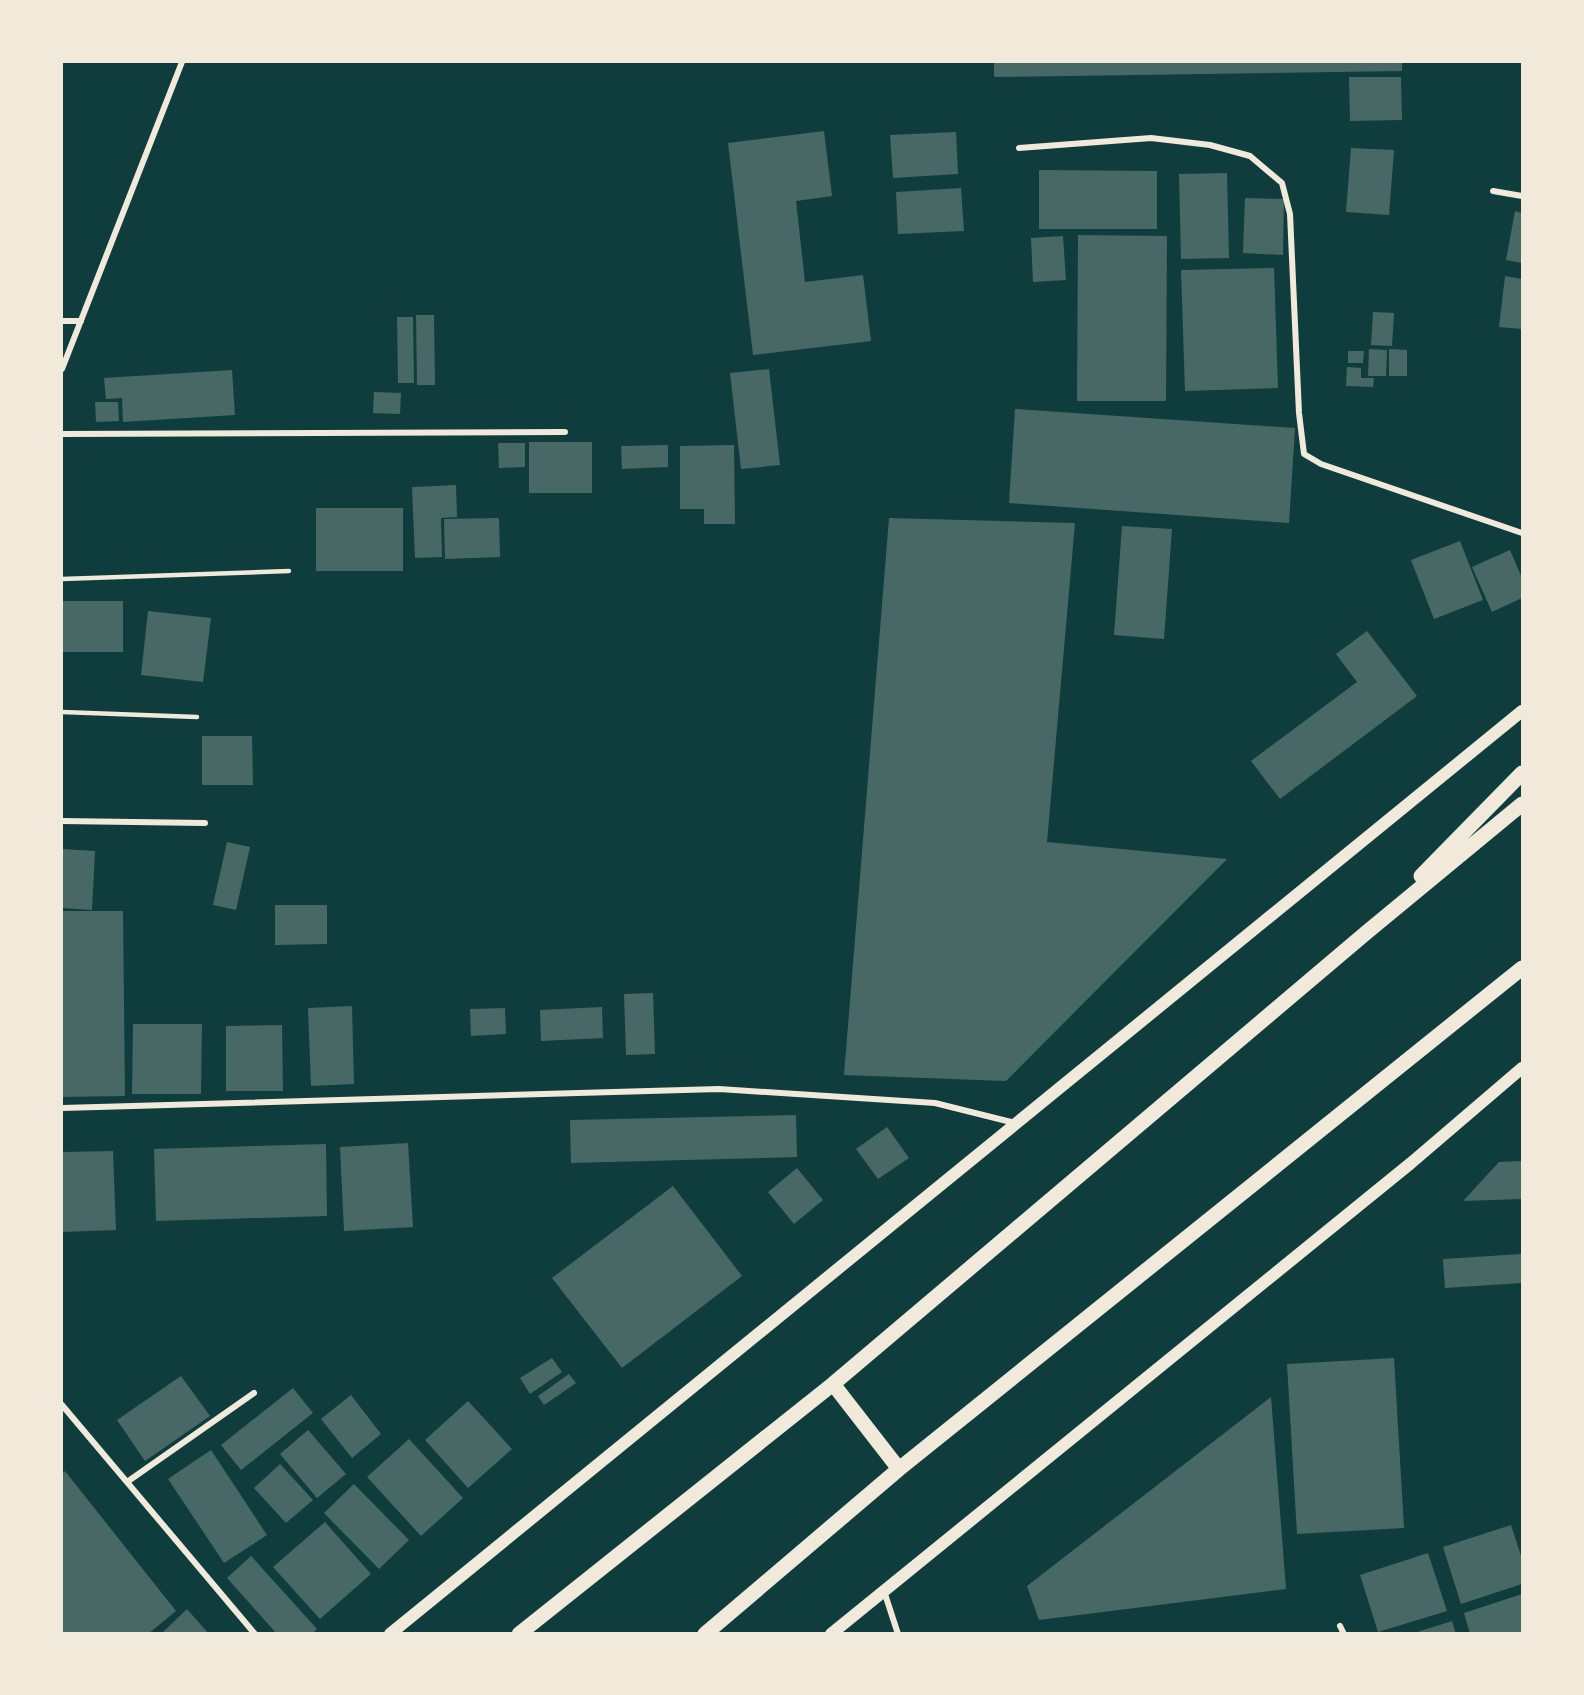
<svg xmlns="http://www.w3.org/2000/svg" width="1584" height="1695" font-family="Karla,sans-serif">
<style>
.building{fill:#486865}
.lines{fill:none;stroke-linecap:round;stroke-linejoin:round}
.service{stroke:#f1e9da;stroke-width:4.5}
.minor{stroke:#f1e9da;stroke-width:6}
.secondary{stroke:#f1e9da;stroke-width:12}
.primary{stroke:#f1e9da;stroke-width:15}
</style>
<rect width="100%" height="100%" fill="#0f3d3e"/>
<path class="building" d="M994,62H1402V71L994,77Z
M1349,77H1401L1402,120L1350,121Z
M824,131L832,196L796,201L805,282L863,275L871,341L753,355L728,143Z
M956,132L958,174L893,178L890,135Z
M1351,148L1394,150L1389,215L1346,212Z
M1039,170L1157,171V229H1039Z
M1227,173L1229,258L1181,259L1179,174Z
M961,188L964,231L898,234L896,192Z
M1245,198L1284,199L1283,255L1243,253Z
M1515,211L1522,213V263L1506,260Z
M1078,235L1167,236L1166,401H1077Z
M1063,236L1066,280L1033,282L1031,238Z
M1274,268L1278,388L1185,391L1181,270Z
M1505,276L1522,279V329L1499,327Z
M1373,312L1394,313L1392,346L1371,345Z
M416,315H434L435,385H417Z
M397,317H413L414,383H398Z
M1369,349L1387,350L1386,376H1368Z
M1389,349L1407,350V376H1389Z
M1348,351H1364L1363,363H1348Z
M1347,367L1361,368V378H1374L1373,387L1346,386Z
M769,369L780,465L741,469L730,373Z
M232,370L235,415L123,422L122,398L106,399L104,378Z
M374,392L401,393L400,414L373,413Z
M95,402H118L119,421L96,422Z
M1015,409L1295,428L1289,523L1009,503Z
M529,442H592V493H529Z
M498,443H525V467L499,468Z
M668,445V467L622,469L621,446Z
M734,445L735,524H704V509H680V446Z
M456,485L457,517L441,518L442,557L415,558L412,487Z
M316,508H403V571H316Z
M499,518L500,557L445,559L444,519Z
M889,518L1075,523L1047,842L1227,859L1006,1081L844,1075Z
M1122,526L1172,529L1164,639L1114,635Z
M1460,541L1483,600L1434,619L1411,560Z
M1510,550L1522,578V598L1492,612L1472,567Z
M62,601H123V652H62Z
M148,611L211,618L203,682L141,675Z
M1367,631L1417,696L1280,799L1251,761L1357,682L1336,654Z
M202,736H252L253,785H202Z
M227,842L250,847L236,910L213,905Z
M62,849L95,851L92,910L62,908Z
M275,905H327V944L275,945Z
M62,911H123L125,1096L62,1097Z
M653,993L655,1054L626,1055L624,994Z
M352,1006L354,1084L311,1086L308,1008Z
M602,1007L603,1038L541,1041L540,1010Z
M505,1008L506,1034L471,1036L470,1009Z
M133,1024H202L201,1094H132Z
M282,1025L283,1091H226V1026Z
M796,1115L797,1157L571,1163L570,1120Z
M887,1127L909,1158L878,1179L856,1149Z
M408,1143L413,1227L344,1231L340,1147Z
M326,1144L327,1216L156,1221L154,1149Z
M113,1151L116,1230L62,1232V1152Z
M1522,1161V1199L1463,1201L1499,1162Z
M797,1168L823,1200L794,1224L768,1192Z
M673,1186L742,1276L622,1368L552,1278Z
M1522,1254V1283L1445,1288L1443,1259Z
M552,1358L562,1372L530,1394L520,1378Z
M1394,1358L1404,1528L1297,1534L1287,1364Z
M569,1374L576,1383L544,1405L538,1396Z
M181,1376L210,1416L145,1461L117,1420Z
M293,1388L313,1413L241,1470L221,1445Z
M351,1395L381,1434L352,1458L321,1419Z
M1271,1397L1286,1589L1039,1620L1027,1586Z
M468,1401L512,1449L468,1488L425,1440Z
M308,1430L346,1474L317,1498L280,1454Z
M409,1439L463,1498L421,1536L367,1477Z
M211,1450L267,1535L224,1563L168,1479Z
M280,1464L313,1500L286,1523L254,1488Z
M65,1471L176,1611L148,1634H62V1474Z
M354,1484L409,1540L379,1569L324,1513Z
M325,1522L371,1574L320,1619L273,1567Z
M1511,1525L1522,1559V1584L1461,1604L1443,1547Z
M1428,1553L1447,1611L1378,1632L1360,1575Z
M251,1556L317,1629L312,1634H277L227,1578Z
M1522,1594V1634H1470L1464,1613Z
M187,1609L209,1634H161Z
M1452,1621L1456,1634H1415L1414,1633Z"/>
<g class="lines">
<path class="service" d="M62,579L289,571
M62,712L197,717"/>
<path class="minor" d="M1019,148L1151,138L1210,145L1250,156L1282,183L1290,214L1299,413L1304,454L1321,464L1522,533
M1493,191L1522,196
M62,321H81
M62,369L182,62
M62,434L565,432
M62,821L205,823
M62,1108L719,1089L935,1103L1015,1123
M62,1405L255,1634
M127,1482L254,1393
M884,1591L898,1634
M1340,1626L1344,1634"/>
<path class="secondary" d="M390,1634L1522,711
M831,1634L1411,1163L1522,1068"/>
<path class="primary" d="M1421,876L1522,773
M833,1384L899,1469
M519,1634L833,1384L1367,932L1522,804
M705,1634L899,1469L1522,968"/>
</g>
<rect width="1584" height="1695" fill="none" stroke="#f1e9da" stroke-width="126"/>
</svg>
